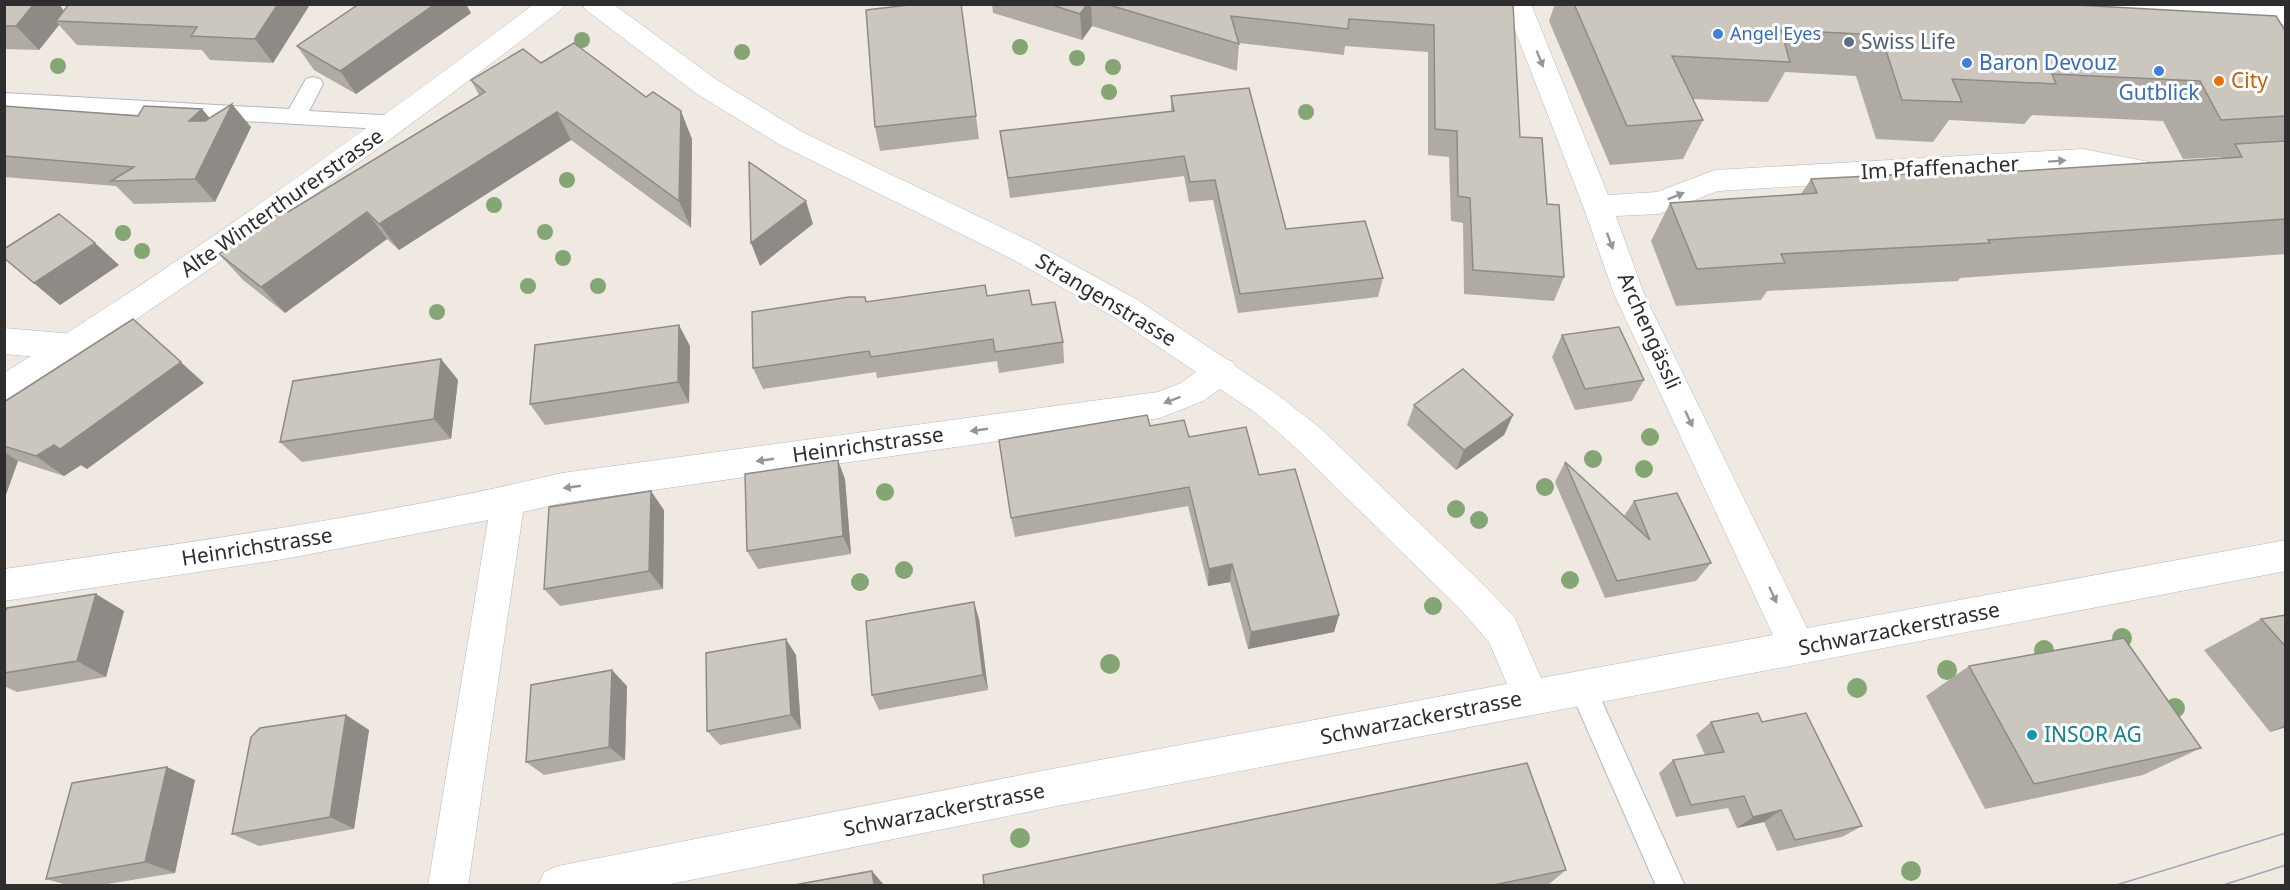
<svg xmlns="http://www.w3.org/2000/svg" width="2290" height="890" font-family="'Noto Sans',sans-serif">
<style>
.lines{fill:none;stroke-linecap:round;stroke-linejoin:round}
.service-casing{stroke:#b4b7c1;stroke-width:2}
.minor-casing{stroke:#b4b7c1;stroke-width:1}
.tertiary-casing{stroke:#b4b7c1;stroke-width:1}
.secondary-casing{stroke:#b4b7c1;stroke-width:1}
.service{fill:#fff;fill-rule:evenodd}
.minor{fill:#fff;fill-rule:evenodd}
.tertiary{fill:#fff;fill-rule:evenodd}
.secondary{fill:#fff;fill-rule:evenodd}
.tram{stroke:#a3a6b8;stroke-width:1.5}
.tree{fill:#84a574}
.wall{fill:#afaba4}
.shaded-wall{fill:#8e8b86}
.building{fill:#cbc7bf;stroke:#8e8b86;stroke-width:1.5}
.oneway{fill:#969696}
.shop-dot{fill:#3f7fe0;stroke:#fff;stroke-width:2}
.service-dot{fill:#5c6f8a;stroke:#fff;stroke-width:2}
.food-dot{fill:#e8710a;stroke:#fff;stroke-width:2}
.culture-dot{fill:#0f9aa8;stroke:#fff;stroke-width:2}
.labels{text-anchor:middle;stroke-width:6;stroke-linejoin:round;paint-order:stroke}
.far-shop-label{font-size:18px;fill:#366cbe;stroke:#fff;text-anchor:start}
.service-label{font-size:21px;fill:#4e5e75;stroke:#fff;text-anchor:start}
.shop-label{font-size:21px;fill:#366cbe;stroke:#fff;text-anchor:start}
.food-label{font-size:21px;fill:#c56008;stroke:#fff;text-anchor:start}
.street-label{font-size:21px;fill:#2e2e2e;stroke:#fff}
.culture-label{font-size:21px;fill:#0d838f;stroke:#fff;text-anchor:start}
</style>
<rect width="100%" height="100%" fill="#efe9e1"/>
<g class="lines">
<defs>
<path id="service" d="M313,77L320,79L323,84L309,111L398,116L405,118L408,123L405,128L398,130L4,107V93L289,109L306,79Z
M1582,675L1592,679L1685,886H1656L1569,688L1572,679Z"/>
<path id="minor" d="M582,4H613L717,80L802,132L1034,243L1136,299L1226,359L1233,362L1235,366L1278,395L1320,428L1486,587L1515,618L1541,678L1773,635L1614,294L1583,206L1505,4H1531L1608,195L1657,192L1715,170L2083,149L2170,166L2174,173L2170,180L2160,183L2083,169L1718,191L1659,214L1616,216L1644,294L1807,628L2286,540V571L1057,806L661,886H538L544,872L558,866L1057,768L1507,684L1489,642L1460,609L1296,448L1256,413L1220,389L1203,401L1160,418L562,503L523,512L468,886H428L488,520L284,559L4,601V569C191,542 378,517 562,473L1158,392L1181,383L1196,372L1114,317L1012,259L782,146L697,94L586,10Z
M4,328L73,334L84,338L89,347L84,356L73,360L4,354Z"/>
<path id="tertiary" d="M2083,4L2286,6V24L2096,13L2087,10Z"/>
<path id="secondary" d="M534,4H565L561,10C384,147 204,278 15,399L4,403V373C187,259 362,134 534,4Z"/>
</defs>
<use href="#service" class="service-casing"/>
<use href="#minor" class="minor-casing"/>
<use href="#tertiary" class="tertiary-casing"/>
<use href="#secondary" class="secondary-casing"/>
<use href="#service" class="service"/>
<use href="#minor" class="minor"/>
<use href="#tertiary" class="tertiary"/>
<use href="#secondary" class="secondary"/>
<path class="tram" d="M2113,886L2286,833
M2220,886L2286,865"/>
</g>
<g class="tree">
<circle cx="582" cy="40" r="8"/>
<circle cx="1020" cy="47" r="8"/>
<circle cx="742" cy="52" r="8"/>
<circle cx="1077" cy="58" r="8"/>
<circle cx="58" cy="66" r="8"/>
<circle cx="1113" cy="67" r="8"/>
<circle cx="1109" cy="92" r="8"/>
<circle cx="1306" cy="112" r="8"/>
<circle cx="567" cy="180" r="8"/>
<circle cx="494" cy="205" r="8"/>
<circle cx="545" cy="232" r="8"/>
<circle cx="123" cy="233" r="8"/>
<circle cx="142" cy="251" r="8"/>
<circle cx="563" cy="258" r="8"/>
<circle cx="528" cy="286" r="8"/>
<circle cx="598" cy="286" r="8"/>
<circle cx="437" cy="312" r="8"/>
<circle cx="1650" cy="437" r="9"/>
<circle cx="1593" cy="459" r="9"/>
<circle cx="1644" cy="469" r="9"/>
<circle cx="1545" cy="487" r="9"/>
<circle cx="885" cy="492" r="9"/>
<circle cx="1456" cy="509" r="9"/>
<circle cx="1479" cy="520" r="9"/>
<circle cx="904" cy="570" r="9"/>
<circle cx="1570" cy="580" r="9"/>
<circle cx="860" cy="582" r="9"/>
<circle cx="1433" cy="606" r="9"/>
<circle cx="2122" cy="638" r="10"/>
<circle cx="2044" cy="650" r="10"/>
<circle cx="1110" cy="664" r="10"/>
<circle cx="1947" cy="670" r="10"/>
<circle cx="1857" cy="688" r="10"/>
<circle cx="2175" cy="708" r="10"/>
<circle cx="1020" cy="838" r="10"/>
<circle cx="1911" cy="871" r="10"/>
</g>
<path class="wall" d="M4,4L64,11L69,4H308L309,6L273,63L210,60L202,50L77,45L59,25L39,50L4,49Z
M961,4L979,139L880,151L875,127Z
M992,4H1513L1520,137L1547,204L1564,277L1554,301L1464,294L1463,223L1451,221L1449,157L1428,155V52L1345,46L1344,55L1239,43L1237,71L1092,26L1082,40L993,13Z
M1555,4H2058L2286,32V254L1960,278L1958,281L1767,291L1761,300L1676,306L1651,241L1670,203L1801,194L1811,179L1990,173L2221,158L2222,157L2183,159L2163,121L2032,115L2024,124L1949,120L1933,142L1876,139L1856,76L1785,72L1768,102L1692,99L1703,120L1683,159L1610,165L1549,21Z
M471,13L356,94L314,70L297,46Z
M541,63L692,139L691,228L571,140L399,250L387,239L285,313L243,280L219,254L479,95L471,80Z
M1171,96L1286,229L1383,278L1378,297L1238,313L1213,200L1189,202L1184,176L1010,198L1000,131L1171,111Z
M4,106L138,116L202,109L210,118L251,127L215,202L134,204L116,186L4,177Z
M4,258L119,265L60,305Z
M987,296L1032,305L1063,342L1064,363L999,373L997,361L877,378L876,372L763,389L753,368L866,302Z
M1562,335L1644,380L1632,401L1575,410L1552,357Z
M690,346L689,403L545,425L530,404Z
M441,359L458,380L451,439L302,462L280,442Z
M204,383L87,469L81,465L64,476L18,461L4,500V402Z
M1414,405L1513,415L1504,435L1456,470L1407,425Z
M1150,426L1259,475L1339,615L1334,632L1248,649L1230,582L1208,586L1188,506L1015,537L1011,518Z
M1565,462L1624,516L1634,501L1711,563L1696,581L1605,598L1555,482Z
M845,479L851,554L758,569L747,551Z
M664,510L663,589L560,606L544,589Z
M124,611L106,677L17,692L4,686V614Z
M2286,615V727L2270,732L2204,650L2261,619Z
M979,619L988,690L879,710L872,695Z
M796,655L801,729L720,745L707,731Z
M1969,666L2201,748L2143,775L1985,809L1926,696Z
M627,686L625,760L544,775L526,762Z
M346,715L369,730L354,829L259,846L232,834Z
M1711,722H1762L1862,826L1842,837L1777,851L1764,822L1737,828L1728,808L1676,817L1659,773L1673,760L1705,755L1696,735Z
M195,780L175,873L101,885H67L46,879Z
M1566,870L1548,885H984Z"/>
<path class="shaded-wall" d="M34,4H59L67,15L56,21L59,25L39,50L16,26Z
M278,4H308L309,6L273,63L255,39Z
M435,4H466L471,13L356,94L340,71Z
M1087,4H1091L1092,26L1082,40L1080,14Z
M232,104L251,127L215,202L195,179L189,121L202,109L219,130Z
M681,111L692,139L691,228L679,201Z
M557,112L571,140L399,250L379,224Z
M806,201L813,224L760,266L751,243Z
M367,212L387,239L285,313L261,287Z
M95,243L119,265L60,305L34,283Z
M133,319L204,383L87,469L81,465L64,476L36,456L54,445Z
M679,325L690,346L689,403L678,382Z
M441,359L458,380L451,439L434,419Z
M1513,415L1504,435L1456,470L1464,450Z
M4,452L18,461L4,500Z
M838,460L845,479L851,554L843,536Z
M651,491L664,510L663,589L649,571Z
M1232,564L1230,582L1208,586L1209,569Z
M96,594L124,611L106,677L77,661Z
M974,602L979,619L988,690L983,675Z
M1339,615L1334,632L1248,649L1251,632Z
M786,639L796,655L801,729L791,715Z
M612,670L627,686L625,760L609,747Z
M346,715L369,730L354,829L330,817Z
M2286,725V727L2270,732Z
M167,767L195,780L175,873L145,862Z
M1781,810L1764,822L1737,828L1753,817Z
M872,871L884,885H874Z"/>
<path class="building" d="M4,4H34L16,26H4Z
M69,4H278L255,39L191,36L197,27L56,21Z
M359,4H435L340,71L297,46Z
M918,4H961L976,116L875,127L866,10Z
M1049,4H1087L1080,14Z
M1106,4H1513L1520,137L1542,138L1547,204L1559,205L1564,277L1473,270L1470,198L1458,196L1457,131L1435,129L1434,25L1349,19L1348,29L1231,16L1239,44Z
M1574,4H2058L2276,16L2286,32V116L2221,120L2200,81L2052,74L2056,84L1952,79L1962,102L1902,100L1881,35L1781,30L1790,62L1672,56L1703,120L1627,126Z
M574,43L646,97L653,92L681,111L679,201L557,112L379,224L367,212L261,287L219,254L285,209L288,212L485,92L471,80L523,49L541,63Z
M1249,88L1286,229L1365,221L1383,278L1240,294L1215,180L1190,182L1184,156L1008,178L1000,131L1174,111L1171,96Z
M232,104L195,179L111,181L134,167L4,156V106L138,116L144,106L202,109L189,121H205Z
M2286,141V219L1988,240L1990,243L1781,254L1785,263L1697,269L1670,203L1817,193L1811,179L1989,170L1990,173L2242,157L2235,144Z
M749,162L806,201L751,243Z
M59,214L95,243L34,283L4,258V249Z
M985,285L987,296L1029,290L1032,305L1055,302L1063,342L995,352L993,339L871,357L869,351L753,368L752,312L849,297H865L866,302Z
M133,319L181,362L60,449L54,445L36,456L4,446V402Z
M679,325L678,382L530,404L535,345Z
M1619,327L1644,380L1585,389L1562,335Z
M441,359L434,419L280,442L293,381Z
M1463,369L1513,415L1464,450L1414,405Z
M1147,415L1150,426L1184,420L1189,437L1246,427L1259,475L1295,469L1339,615L1251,632L1232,564L1209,569L1189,487L1011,518L999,440Z
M838,460L843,536L747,551L745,474Z
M1565,462L1650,540L1634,501L1677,493L1711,563L1617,581Z
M651,491L649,571L544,589L549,507Z
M96,594L77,661L4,673V614L7,608Z
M974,602L983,675L872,695L866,621Z
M2286,615V647L2261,619Z
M2124,638L2201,748L2034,784L1969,666Z
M786,639L791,715L707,731L706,653Z
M612,670L609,747L526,762L531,685Z
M1758,713L1762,722L1806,713L1862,826L1795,840L1781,810L1753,817L1744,796L1691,805L1673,760L1724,752L1711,722Z
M346,715L330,817L232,834L251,737L260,728Z
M1527,763L1566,870L1494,885H984L983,875Z
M167,767L145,862L46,879L72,783Z
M872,871L874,885H794Z"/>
<defs><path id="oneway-solid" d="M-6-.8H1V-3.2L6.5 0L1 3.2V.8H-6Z" transform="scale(1.5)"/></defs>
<g class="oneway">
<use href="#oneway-solid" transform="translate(1540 59) rotate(68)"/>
<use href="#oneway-solid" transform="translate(2057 161) rotate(-4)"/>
<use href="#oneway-solid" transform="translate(1676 196) rotate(-22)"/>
<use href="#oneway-solid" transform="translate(1610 241) rotate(70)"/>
<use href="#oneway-solid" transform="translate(1172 400) rotate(159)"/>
<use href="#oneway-solid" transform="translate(1689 419) rotate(65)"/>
<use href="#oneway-solid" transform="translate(979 430) rotate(172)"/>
<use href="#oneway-solid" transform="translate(765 460) rotate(172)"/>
<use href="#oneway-solid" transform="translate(572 487) rotate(172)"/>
<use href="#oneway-solid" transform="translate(1773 595) rotate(65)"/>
</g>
<g class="shop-dot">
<circle cx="1718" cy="34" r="6"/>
<circle cx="1967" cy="63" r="6"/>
<circle cx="2159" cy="71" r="6"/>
</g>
<circle class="service-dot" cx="1849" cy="42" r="6"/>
<circle class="food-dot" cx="2219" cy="81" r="6"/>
<circle class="culture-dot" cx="2032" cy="735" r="6"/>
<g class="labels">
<g class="far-shop-label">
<text x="1730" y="40">Angel Eyes</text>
</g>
<g class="service-label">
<text x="1861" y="49">Swiss Life</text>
</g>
<g class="shop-label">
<text x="1979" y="70">Baron Devouz</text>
<text x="2159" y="100" text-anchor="middle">Gutblick</text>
</g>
<g class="food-label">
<text x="2231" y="88">City</text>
</g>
<g class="street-label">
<text transform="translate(1940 168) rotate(-3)" y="7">Im Pfaffenacher</text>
<text transform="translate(282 203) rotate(-35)" y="7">Alte Winterthurerstrasse</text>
<text transform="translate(1106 300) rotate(31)" y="7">Strangenstrasse</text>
<text transform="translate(1649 331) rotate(66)" y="7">Archengässli</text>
<text transform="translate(868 445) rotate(-8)" y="7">Heinrichstrasse</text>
<text transform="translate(257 547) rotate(-9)" y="7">Heinrichstrasse</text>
<text transform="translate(1899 629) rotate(-11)" y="7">Schwarzackerstrasse</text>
<text transform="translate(1421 718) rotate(-11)" y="7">Schwarzackerstrasse</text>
<text transform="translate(944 810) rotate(-11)" y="7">Schwarzackerstrasse</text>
</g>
<g class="culture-label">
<text x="2044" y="742">INSOR AG</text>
</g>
</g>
<rect width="2290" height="890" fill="none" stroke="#2e2e2e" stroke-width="12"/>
</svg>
